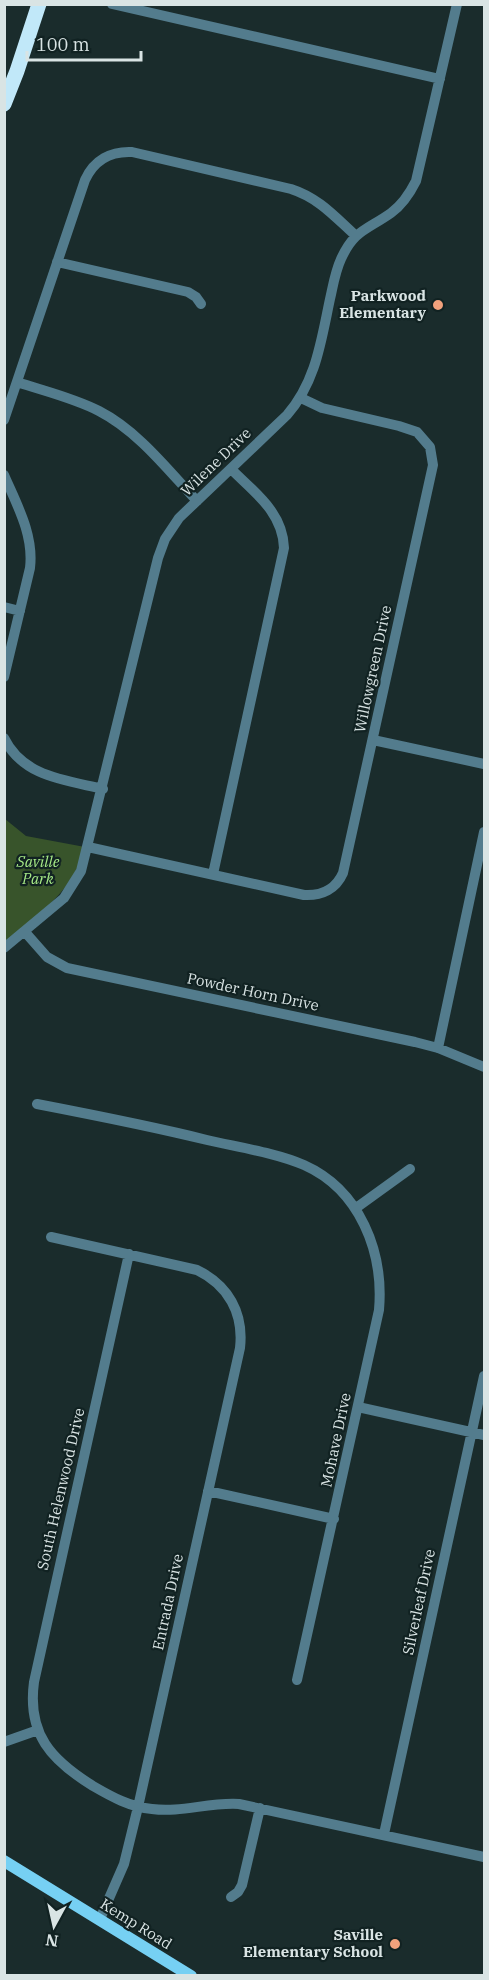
<svg xmlns="http://www.w3.org/2000/svg" width="489" height="1980" font-family="'IBM Plex Serif',serif">
<style>
.green{fill:#38542b}
.lines{fill:none;stroke-linecap:round;stroke-linejoin:round}
.minor{stroke:#537c8d;stroke-width:10}
.major{stroke:#76d0f3;stroke-width:12}
.highway{stroke:#c1e8f9;stroke-width:15}
.poi-dot{fill:#f1a17c;stroke:#122;stroke-width:2}
.labels{text-anchor:middle;stroke-width:4.5;stroke-linejoin:round;paint-order:stroke}
.poi-label{font-size:15px;font-weight:bold;fill:#d9e4e4;stroke:#122;text-anchor:end}
.street-label{font-size:15px;fill:#d9e4e4;stroke:#122}
.park-label{font-size:15px;font-style:italic;fill:#a7ea87;stroke:#122}
</style>
<rect width="100%" height="100%" fill="#1a2c2c"/>
<path class="green" d="M5,819L26,836L85,847C75,890 36,916 5,943Z"/>
<g class="lines">
<path class="minor" d="M112,4L440,79
M57,262L188,292L196,297L201,304
M17,382C44,391 74,398 99,411C138,431 168,470 197,501
M4,420L85,180C94,160 111,151 132,152L291,189C319,198 335,217 356,236
M4,475C17,505 34,535 30,568L4,677
M4,607L20,611
M4,738C23,777 65,780 103,789
M373,740L484,764
M88,847L304,895C322,896 336,889 343,873L433,465L430,447L417,432L399,426L322,408L301,398
M213,874L284,548C283,512 254,492 231,469
M25,932L47,957L67,968L415,1042L438,1048L484,1067
M4,948L64,898L81,871L158,558L165,539L179,518L287,415C316,382 321,341 330,299C333,286 335,272 341,259C354,230 367,230 391,213C402,205 410,193 416,181L457,4
M438,1048L484,832
M37,1104C94,1115 151,1126 207,1140C237,1147 277,1153 304,1165C360,1190 384,1252 379,1310L297,1680
M356,1208L410,1169
M51,1237L197,1270C228,1285 244,1313 240,1348L138,1807L124,1864L100,1919
M129,1254L34,1682C27,1734 51,1760 93,1786C112,1797 130,1807 152,1809C181,1813 209,1802 239,1804L484,1857
M358,1407L484,1435
M208,1491L334,1519
M4,1742L38,1730
M384,1834L484,1376
M231,1897L238,1892L242,1885L260,1808"/>
<path class="major" d="M4,1861L191,1976"/>
<path class="highway" d="M4,104L17,71L39,4"/>
</g>
<g class="poi-dot">
<circle cx="438" cy="305" r="6"/>
<circle cx="395" cy="1944" r="6"/>
</g>
<g class="labels">
<g class="poi-label">
<text x="426" y="301">Parkwood<tspan x="426" dy="17">Elementary</tspan></text>
<text x="383" y="1940">Saville<tspan x="383" dy="17">Elementary School</tspan></text>
</g>
<g class="street-label">
<text transform="translate(216 462) rotate(-44)" y="5">Wilene Drive</text>
<text transform="translate(373 669) rotate(-78)" y="5">Willowgreen Drive</text>
<text transform="translate(253 992) rotate(12)" y="5">Powder Horn Drive</text>
<text transform="translate(336 1440) rotate(-78)" y="5">Mohave Drive</text>
<text transform="translate(61 1489) rotate(-77)" y="5">South Helenwood Drive</text>
<text transform="translate(168 1602) rotate(-78)" y="5">Entrada Drive</text>
<text transform="translate(419 1602) rotate(-78)" y="5">Silverleaf Drive</text>
<text transform="translate(136 1924) rotate(32)" y="5">Kemp Road</text>
</g>
<g class="park-label">
<text x="38" y="867">Saville<tspan x="38" dy="17">Park</tspan></text>
</g>
</g>
<rect width="489" height="1980" fill="none" stroke="#d9e4e4" stroke-width="12"/>
<g transform="translate(54 1926) rotate(188)" stroke="#112222" stroke-width="4.5" paint-order="stroke">
<path d="M0-4.5L10 22L0 15L-10 22Z" fill="#d9e4e4"/>
<text y="-9" font-size="16" font-weight="bold" text-anchor="middle" fill="#d9e4e4">N</text>
</g>
<path d="M27 51v9h114v-9" fill="none" stroke="#d9e4e4" stroke-width="3"/>
<text x="36" y="51" font-size="18" fill="#d9e4e4" stroke="#112222" stroke-width="4.5" paint-order="stroke">100 m</text>
</svg>
